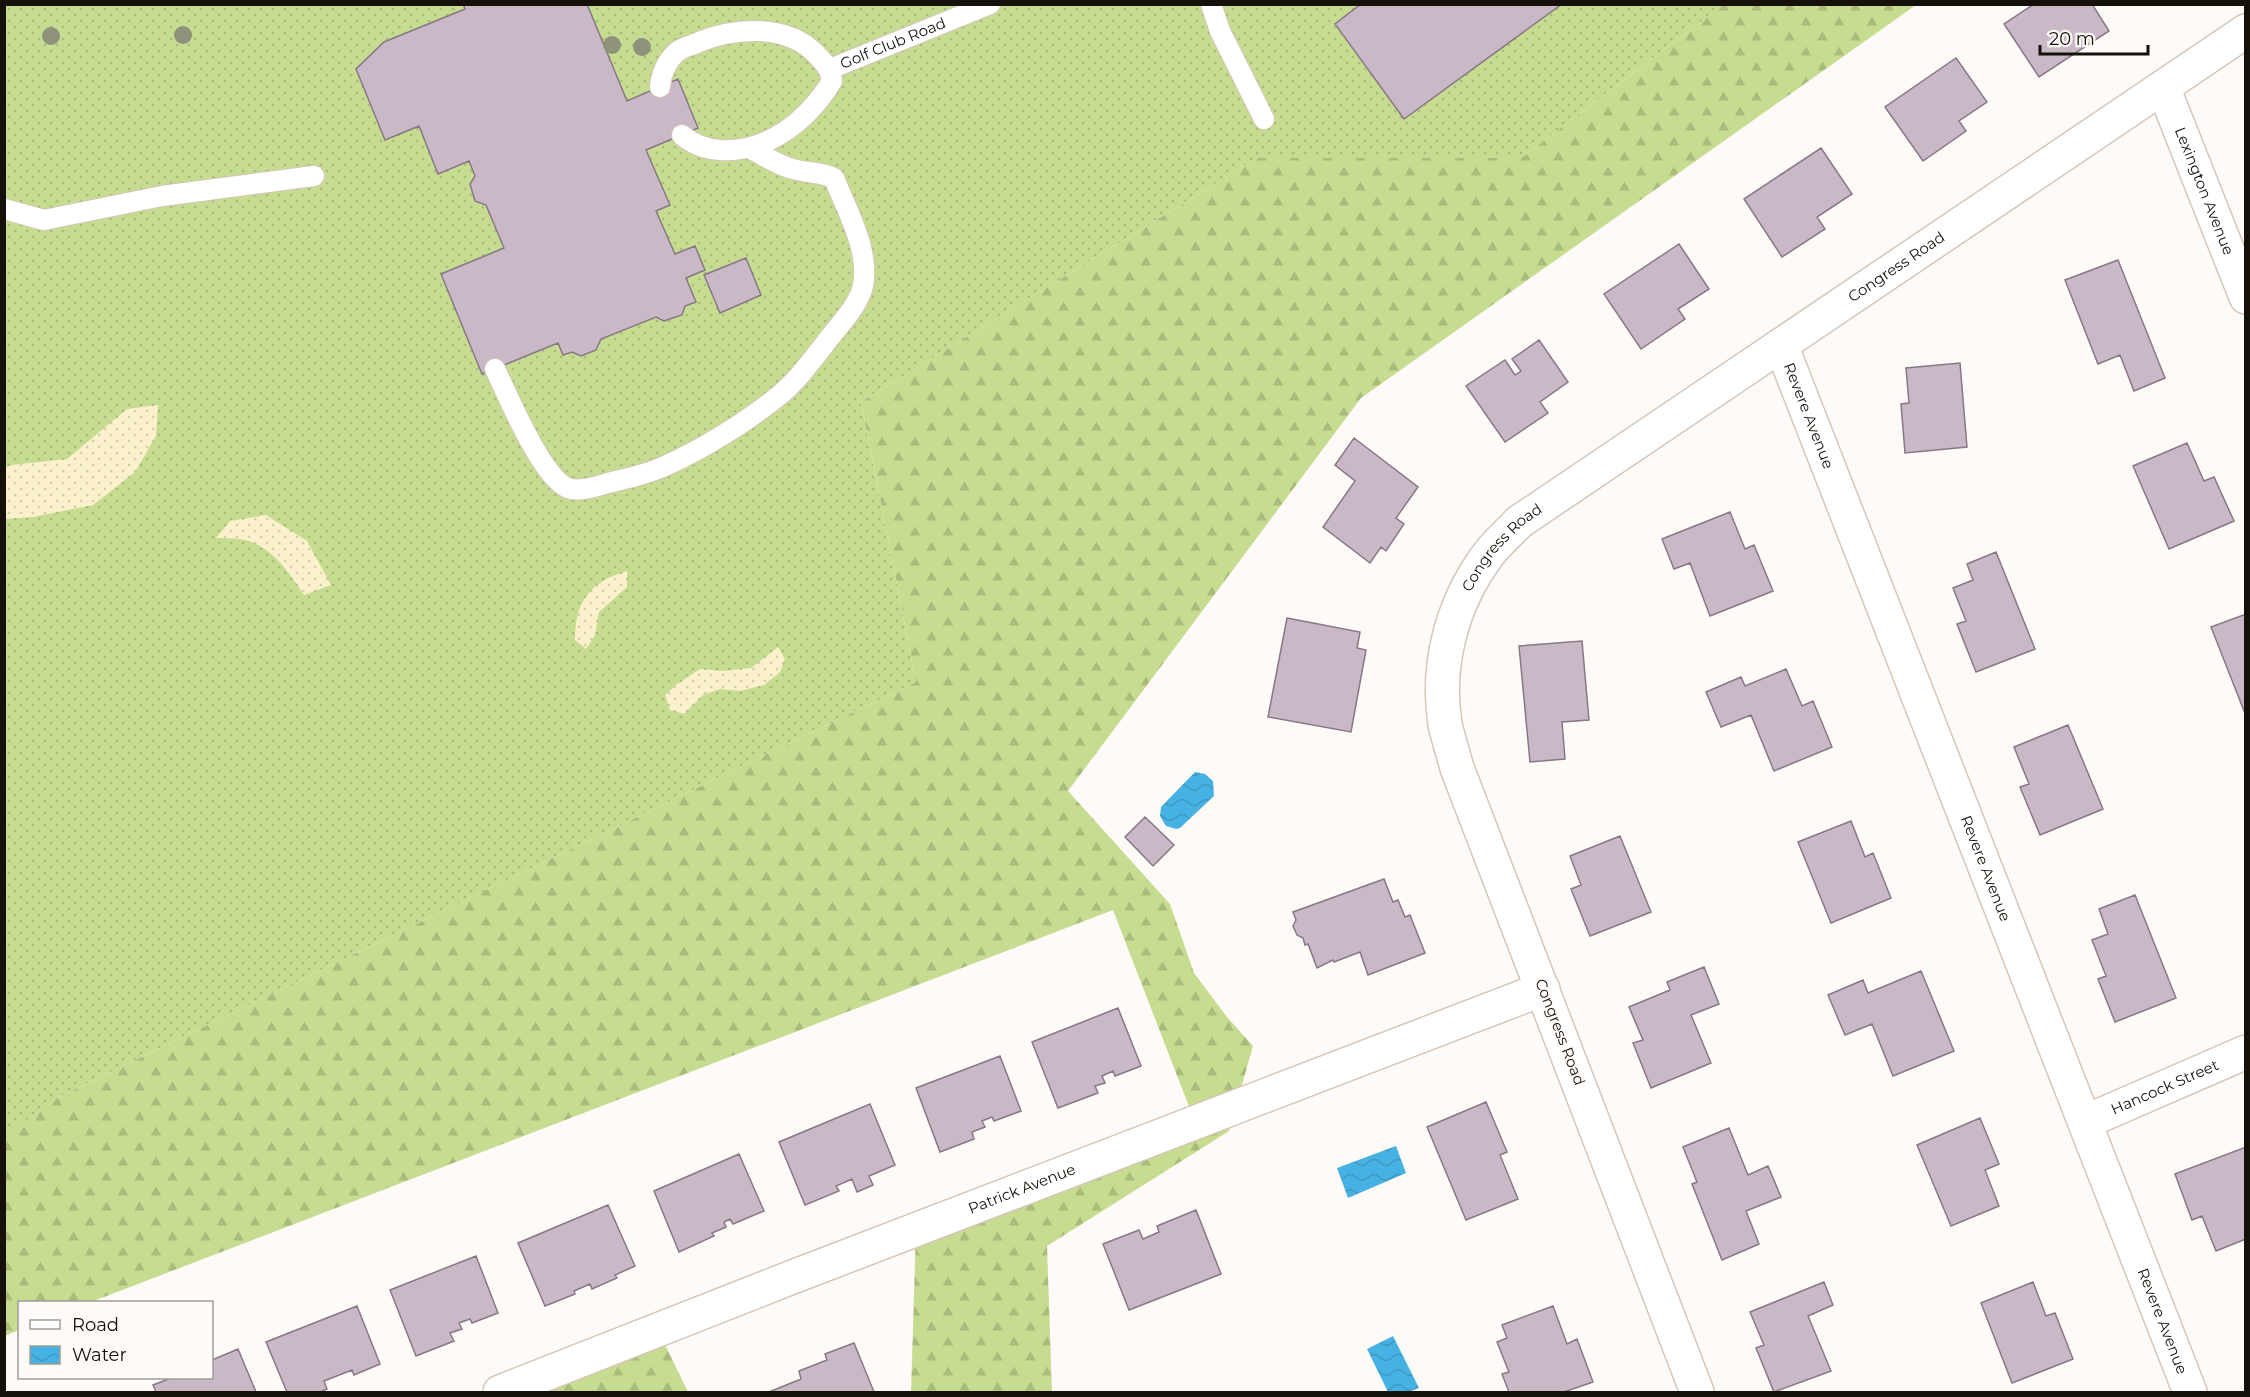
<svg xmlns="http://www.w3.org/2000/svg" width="2250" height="1397" font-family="Montserrat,sans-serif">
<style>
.grass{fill:url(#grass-dots)}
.forest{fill:url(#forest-firs)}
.sand{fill:url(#sand-dots)}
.water{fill:url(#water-waves)}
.building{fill:#c9b8c6;stroke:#887885;stroke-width:1.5}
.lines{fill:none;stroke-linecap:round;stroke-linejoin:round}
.lane-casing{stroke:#d7c6b7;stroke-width:22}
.street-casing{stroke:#d7c6b7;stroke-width:36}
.lane{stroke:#fff;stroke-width:20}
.street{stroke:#fff;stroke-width:33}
.tree{fill:#8e927b}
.labels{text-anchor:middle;stroke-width:4.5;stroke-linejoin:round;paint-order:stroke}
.street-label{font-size:15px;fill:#15100a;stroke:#fefaf7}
</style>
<defs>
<pattern id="grass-dots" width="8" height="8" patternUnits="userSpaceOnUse" patternTransform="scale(1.5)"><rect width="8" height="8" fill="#c6dc90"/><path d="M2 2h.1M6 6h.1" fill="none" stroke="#a9bc7b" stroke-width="1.8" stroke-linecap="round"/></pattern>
<pattern id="forest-firs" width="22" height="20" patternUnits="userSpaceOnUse" patternTransform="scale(1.5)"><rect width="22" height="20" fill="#c6dc90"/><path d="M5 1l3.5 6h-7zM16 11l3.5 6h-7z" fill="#a9bc7b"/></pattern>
<pattern id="sand-dots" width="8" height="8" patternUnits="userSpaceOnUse" patternTransform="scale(1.5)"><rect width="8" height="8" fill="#fbf1cc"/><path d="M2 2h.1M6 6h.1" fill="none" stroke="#d6ceae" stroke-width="1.8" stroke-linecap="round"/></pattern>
<pattern id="water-waves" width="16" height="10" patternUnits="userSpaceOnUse" patternTransform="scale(1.5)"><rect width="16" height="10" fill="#46b2e3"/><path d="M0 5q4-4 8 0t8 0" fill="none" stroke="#3c98c1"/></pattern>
</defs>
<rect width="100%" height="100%" fill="#fefaf7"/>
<path class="grass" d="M5,5H1723L1521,158H1257L861,402L916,682L57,1098L5,1136Z"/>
<path class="forest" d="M1723,5H1916L1361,398L1068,791L1170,904L1194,973L1227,1017L1253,1046L1229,1131L1047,1246L1052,1392H911L916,1230L1195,1122L1113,910L91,1302H20L19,1330L5,1336L4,1136L57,1098L916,682L861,402L1257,158H1521Z
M658,1330L688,1392H500Z"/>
<path class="sand" d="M158,405L156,436L135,472L93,505L33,517L5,519V468L11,465L67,459L127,409Z
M266,515L307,541L331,585L304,595C289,572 270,543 240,539C232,538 224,538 216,538L230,521Z
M627,571V587L599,612L595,635L586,649L575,640C575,601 590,582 627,571Z
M778,647L785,659L780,672L764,685L740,691L720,689L703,695L684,714L670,710L665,695L676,685L700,669L722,671L751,668Z"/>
<path class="water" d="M1195,772L1205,774L1213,781L1214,796L1180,828L1176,829L1166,826L1160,816L1161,807Z
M1396,1146L1406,1173L1348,1198L1337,1168Z
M1393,1336L1419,1388L1408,1392H1388L1367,1349Z"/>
<path class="building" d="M463,4H587L627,101L678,79L698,128L646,150L670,205L656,211L675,254L695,246L705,270L686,278L696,302L685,306L682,315L664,321L656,317L601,339L596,350L581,356L572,352L563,355L558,343L482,374L441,274L504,248L486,205L475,201L470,184L475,176L469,161L438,174L419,126L385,140L356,69L384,42L465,9Z
M1361,4H1562L1404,119L1335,24Z
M2034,4H2092L2109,31L2039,77L2004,24Z
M1956,58L1987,102L1959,121L1966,131L1923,161L1885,107Z
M1821,148L1852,194L1817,217L1825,229L1782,257L1744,199Z
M1679,244L1709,289L1678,309L1685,319L1641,349L1604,294Z
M746,258L761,295L720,313L704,275Z
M2118,260L2165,378L2134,391L2120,355L2098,364L2065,280Z
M1539,340L1568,382L1540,402L1548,413L1505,442L1466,386L1505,360L1515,375L1521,371L1512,359Z
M1960,363L1967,447L1905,453L1901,404L1909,403L1906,368Z
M1354,438L1418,487L1396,518L1404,524L1386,551L1381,547L1370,563L1323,527L1355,481L1335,465Z
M2187,443L2204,481L2214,477L2234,521L2169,549L2133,466Z
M1730,512L1745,549L1754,545L1773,591L1710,616L1690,563L1674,569L1662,539Z
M1996,552L2035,649L1976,672L1957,624L1966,621L1953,588L1973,580L1967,564Z
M2246,614V716L2211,627Z
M1287,618L1360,632L1357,648L1366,650L1351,732L1268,717Z
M1582,641L1589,720L1562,722L1565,759L1530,762L1519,646Z
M1786,669L1802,706L1813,701L1832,747L1774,771L1751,715L1721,727L1706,692L1741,677L1745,686Z
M2068,725L2103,809L2040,835L2020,787L2029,784L2014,747Z
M1145,817L1174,845L1153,866L1125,837Z
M1851,821L1865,857L1873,853L1891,898L1831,923L1798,842Z
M1620,836L1651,912L1590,936L1571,889L1581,885L1570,856Z
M1384,879L1393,902L1398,900L1405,917L1410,915L1425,953L1368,975L1360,952L1334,962L1333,960L1317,968L1308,944L1305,945L1303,938L1297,935L1293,926L1296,920L1293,912Z
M2135,895L2176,998L2115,1022L2098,979L2106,976L2092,940L2108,934L2099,909Z
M1704,967L1719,1004L1691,1015L1711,1063L1651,1088L1633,1043L1643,1040L1629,1007L1670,990L1667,982Z
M1921,971L1954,1051L1893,1076L1872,1024L1845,1035L1828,995L1863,980L1868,993Z
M1118,1008L1141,1066L1115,1076L1113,1071L1102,1076L1105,1083L1095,1086L1098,1093L1058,1108L1032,1042Z
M1000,1056L1021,1111L994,1121L992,1117L982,1121L985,1127L972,1132L974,1139L940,1152L916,1088Z
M1486,1102L1507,1152L1500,1155L1518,1199L1466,1220L1427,1127Z
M870,1104L895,1165L869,1176L873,1185L857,1192L852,1179L836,1186L839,1191L805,1205L779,1142Z
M1980,1118L1999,1164L1985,1170L1999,1206L1951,1226L1917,1145Z
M1729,1128L1748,1175L1768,1166L1781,1197L1746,1211L1759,1244L1722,1260L1692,1184L1697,1182L1683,1147Z
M2246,1147V1239L2216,1251L2202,1216L2192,1220L2175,1174Z
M739,1154L764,1211L733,1224L730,1219L724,1222L726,1227L712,1233L714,1236L679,1252L654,1191Z
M608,1205L635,1266L615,1275L617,1278L592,1289L590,1284L574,1291L575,1294L545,1306L518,1243Z
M1196,1210L1221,1274L1129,1310L1103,1244L1139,1230L1143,1239L1159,1232L1157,1226Z
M476,1256L498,1313L472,1323L470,1319L459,1323L462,1329L450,1333L454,1341L416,1356L390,1290Z
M1824,1282L1833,1305L1808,1316L1831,1371L1774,1392L1756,1348L1764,1345L1750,1312Z
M2033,1282L2046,1316L2055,1313L2073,1359L2012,1383L1981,1303Z
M357,1306L380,1364L354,1375L352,1370L324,1381L327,1389L320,1392H287L266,1342Z
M1553,1306L1567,1344L1577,1339L1593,1382L1564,1392H1509L1502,1374L1509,1372L1497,1342L1507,1338L1502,1325Z
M854,1343L874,1392H769L801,1379L799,1371L827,1360L825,1354Z
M238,1349L256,1392H156L153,1385L171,1378H212V1360Z"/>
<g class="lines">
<defs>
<g id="lane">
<path d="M1211,4L1220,31L1264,119"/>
<path id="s1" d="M830,69L990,4"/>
<path d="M660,87C661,74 667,60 678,51C684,47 693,45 699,42C736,27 787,24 816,54C825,64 830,68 832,81C808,120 768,153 720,150C706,149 692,144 682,135"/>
<path d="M4,209L44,220L162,196L314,176"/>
<path d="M495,369C508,396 542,478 568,488C580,493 600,485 612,482C629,478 648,474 665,466C703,449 748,421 781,394C800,378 815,356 831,336C842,322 859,304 863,286C870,250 847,211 834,178C821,172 807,173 793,169C777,165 765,156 751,149"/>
</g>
<g id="street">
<path id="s2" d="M2163,87L2246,297"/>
<path id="s3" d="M1781,345L2190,1392"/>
<path id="s4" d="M2085,1122L2246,1052"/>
<path id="s5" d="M500,1392L795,1276L1543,989"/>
<path id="s6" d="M1697,1392L1457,768C1453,753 1448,738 1445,724C1436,666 1451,607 1485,559C1494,545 1508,534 1519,522L2246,31"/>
</g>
</defs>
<use href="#lane" class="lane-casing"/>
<use href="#street" class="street-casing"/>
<use href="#lane" class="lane"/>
<use href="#street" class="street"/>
</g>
<g class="tree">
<circle cx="183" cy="35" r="9"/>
<circle cx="51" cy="36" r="9"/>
<circle cx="612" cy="45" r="9"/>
<circle cx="642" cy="47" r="9"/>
</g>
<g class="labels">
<g class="street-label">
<text dy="5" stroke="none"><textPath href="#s1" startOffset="68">Golf Club Road</textPath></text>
<text dy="5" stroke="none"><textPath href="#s2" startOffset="112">Lexington Avenue</textPath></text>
<text dy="5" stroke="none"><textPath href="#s6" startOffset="1394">Congress Road</textPath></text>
<text dy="5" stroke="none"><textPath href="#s3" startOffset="76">Revere Avenue</textPath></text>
<text dy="5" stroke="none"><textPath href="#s6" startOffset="908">Congress Road</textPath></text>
<text dy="5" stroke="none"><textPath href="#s3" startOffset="562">Revere Avenue</textPath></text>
<text transform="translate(1560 1032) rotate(69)" y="5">Congress Road</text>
<text dy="5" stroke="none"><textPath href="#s4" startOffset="87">Hancock Street</textPath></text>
<text dy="5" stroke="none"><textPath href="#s5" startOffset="560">Patrick Avenue</textPath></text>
<text dy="5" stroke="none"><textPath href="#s3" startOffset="1048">Revere Avenue</textPath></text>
</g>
</g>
<rect width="2250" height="1397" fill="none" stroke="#15100a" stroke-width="12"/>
<rect x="18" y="1301" width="195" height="78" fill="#fefaf7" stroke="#a19c98" stroke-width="1.5"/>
<rect x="30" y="1320" width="30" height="9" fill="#ffffff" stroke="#a19c98" stroke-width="1.5"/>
<text x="72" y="1331" font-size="18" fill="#15100a">Road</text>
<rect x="30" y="1346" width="30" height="18" fill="url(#water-waves)" stroke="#a19c98" stroke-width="1.5"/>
<text x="72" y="1361" font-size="18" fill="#15100a">Water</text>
<path d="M2040 45v9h108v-9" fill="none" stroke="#15100a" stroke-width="3"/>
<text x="2049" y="45" font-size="18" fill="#15100a" stroke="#fefaf7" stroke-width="4.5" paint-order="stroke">20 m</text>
</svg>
